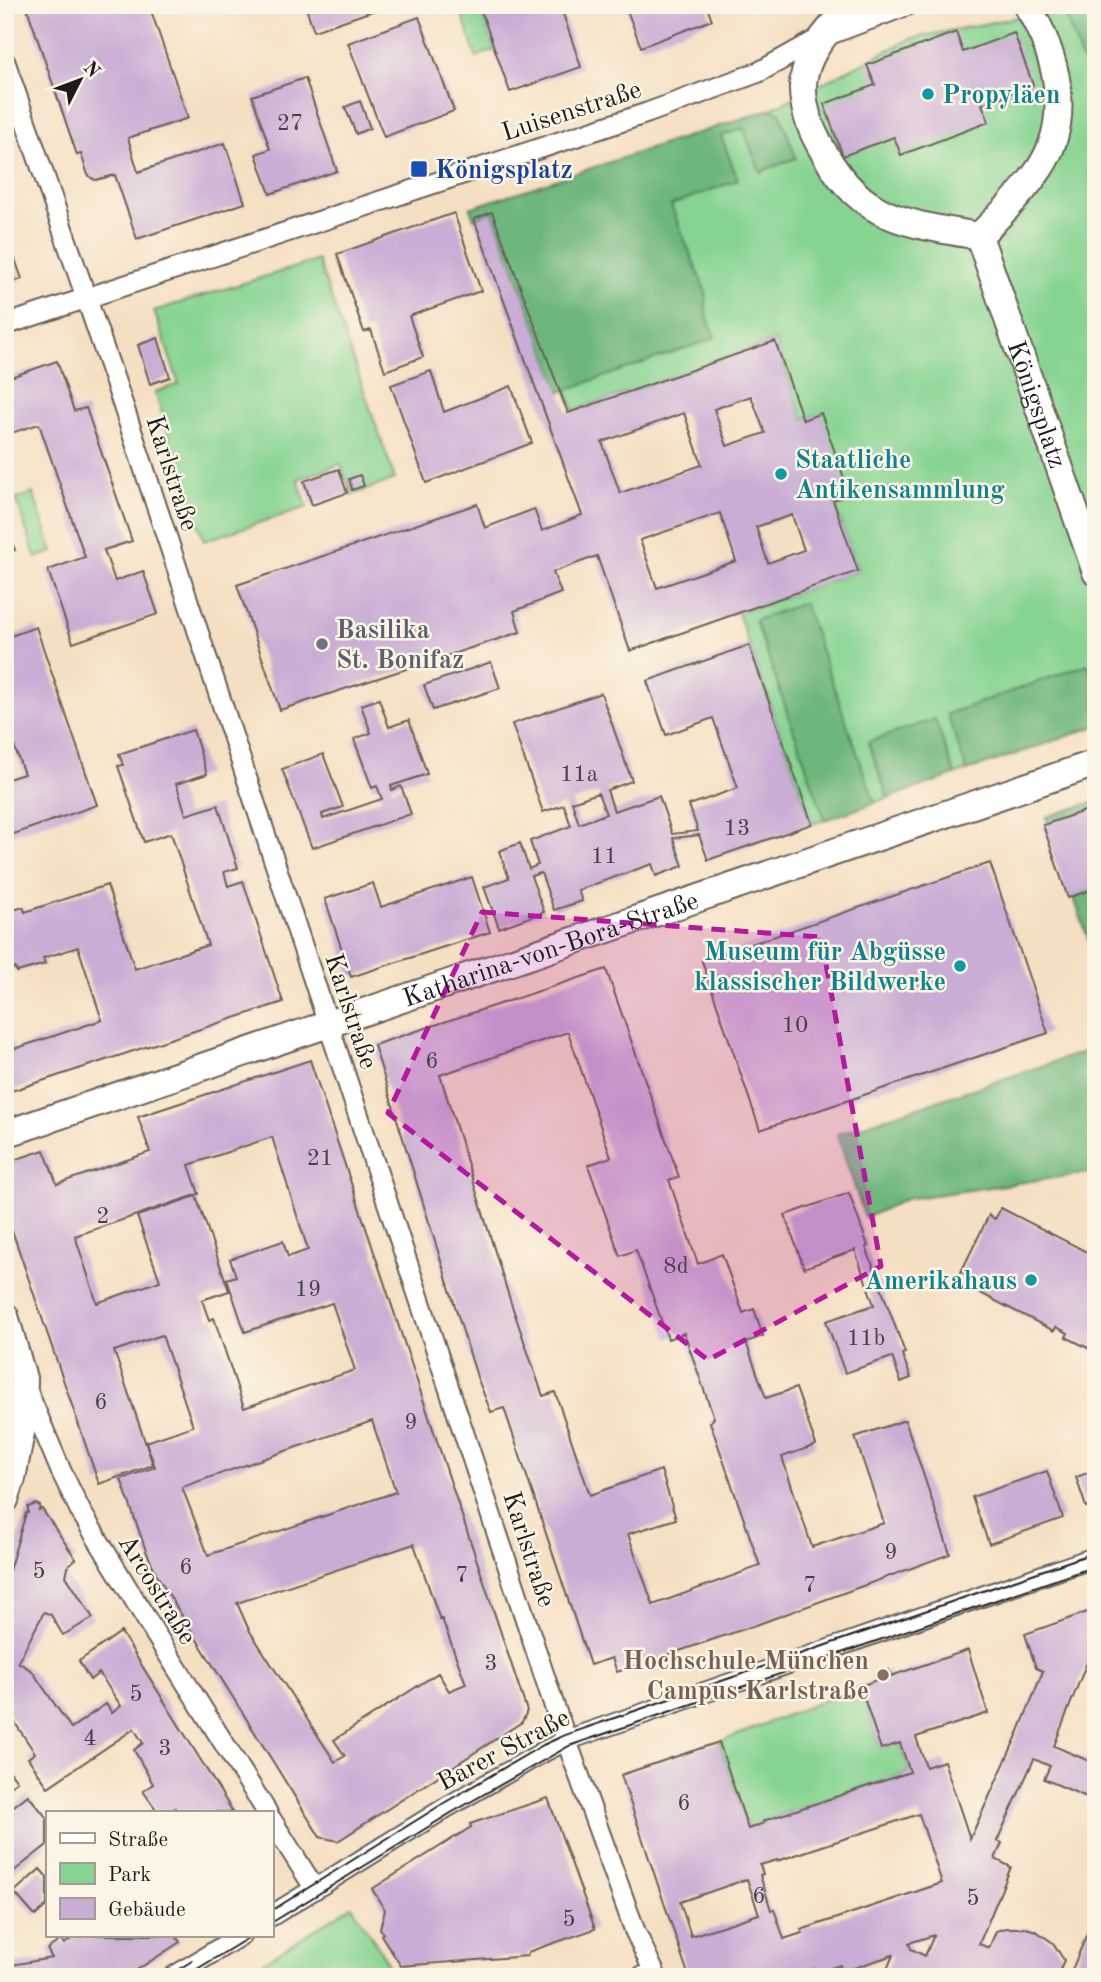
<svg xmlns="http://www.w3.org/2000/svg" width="1101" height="1982" font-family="'Old Standard TT',serif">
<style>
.green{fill:#87d492;stroke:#527857;stroke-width:2}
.forest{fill:#6db67c;stroke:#44694c;stroke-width:2}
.building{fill:#c9add4;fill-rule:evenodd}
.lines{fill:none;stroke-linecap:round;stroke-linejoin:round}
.street-casing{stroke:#686056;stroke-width:23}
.secondary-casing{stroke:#686056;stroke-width:30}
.street{stroke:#fff;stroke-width:19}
.secondary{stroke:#fff;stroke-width:26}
.tram{stroke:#1c1c1c;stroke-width:2}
.marked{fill:#b5179e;fill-opacity:0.2;stroke:#b5179e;stroke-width:5;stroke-dasharray:14 9;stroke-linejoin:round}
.culture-dot{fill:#0f9aa8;stroke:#fcf5e5;stroke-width:2.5}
.transit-dot{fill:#1a4fb4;stroke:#fcf5e5;stroke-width:2.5}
.worship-dot{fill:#6b7280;stroke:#fcf5e5;stroke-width:2.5}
.education-dot{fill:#8d6e63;stroke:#fcf5e5;stroke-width:2.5}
.labels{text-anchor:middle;stroke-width:5;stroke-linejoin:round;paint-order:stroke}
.number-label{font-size:23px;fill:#47404a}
.culture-label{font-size:26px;font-weight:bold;fill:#0d838f;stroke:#fcf5e5;text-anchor:start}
.street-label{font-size:26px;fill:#1c1c1c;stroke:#fcf5e5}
.transit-label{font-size:26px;font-weight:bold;fill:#164399;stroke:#fcf5e5;text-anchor:start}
.worship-label{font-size:26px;font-weight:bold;fill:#5b616d;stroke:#fcf5e5;text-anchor:start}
.education-label{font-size:26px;font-weight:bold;fill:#785e54;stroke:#fcf5e5;text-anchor:end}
</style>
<rect width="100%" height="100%" fill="#fcf5e5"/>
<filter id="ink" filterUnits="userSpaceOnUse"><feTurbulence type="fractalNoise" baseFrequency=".0143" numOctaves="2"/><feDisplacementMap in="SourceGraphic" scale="14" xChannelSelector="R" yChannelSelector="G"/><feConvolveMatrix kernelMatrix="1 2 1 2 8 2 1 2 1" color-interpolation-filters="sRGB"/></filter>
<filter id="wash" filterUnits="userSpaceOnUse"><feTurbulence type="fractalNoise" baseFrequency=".00686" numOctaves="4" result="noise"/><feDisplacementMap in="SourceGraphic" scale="28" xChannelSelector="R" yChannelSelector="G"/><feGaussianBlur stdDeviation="1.57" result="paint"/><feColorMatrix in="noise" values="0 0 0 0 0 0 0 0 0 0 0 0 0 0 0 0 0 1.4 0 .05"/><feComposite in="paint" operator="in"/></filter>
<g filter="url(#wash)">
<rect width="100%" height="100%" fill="#f5dfc2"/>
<path class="green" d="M459,5H479L495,50L476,57Z
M1077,5H1096V726L812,824L738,613L858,571L833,500L849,495L820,414L803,420L775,341L574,411L495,200L771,109L910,39Z
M318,260L395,479L352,495L341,464L298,479L307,507L204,541L155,392L179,384L154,311Z
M33,493L53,552L36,558L16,499Z
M860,1686L881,1748L900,1743L910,1772L763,1821L764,1823L748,1829L719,1742Z
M352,1906L387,1961V1968L385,1971L347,1977H240Z"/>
<path class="forest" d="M1077,5H1096V56L1082,61L1066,17L1071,7Z
M771,109L780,113L796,158L760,172L743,128L721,136L738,180L671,205L706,293V313L715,338L560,392L492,212L474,219L470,208Z
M804,603L875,803L825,820L755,620Z
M1088,664L1096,685V726L967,771L947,714Z
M935,719L955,775L888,798L868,742Z
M1096,801V962L1046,817Z
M1096,1048V1172L906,1199L865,1218L837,1134Z"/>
<g id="blocks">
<path class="building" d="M26,5H149L188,118L128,138L138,172L225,143L245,203L137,239L115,175L96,180L93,179L88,175L81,154L77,155Z
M305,5H387V6L314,31Z
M479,5H560L581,67L510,92Z
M625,5H706L712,20L641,47Z
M419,17L454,111L384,137L348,43Z
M956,32L963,52L1014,33L1033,85L982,104L989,122L901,155L894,137L843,156L824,104L875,85L867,65Z
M305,78L337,171L270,194L256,154L270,149L252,96Z
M360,101L370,128L356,134L345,107Z
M492,212L568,413L775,341L803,420L821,413L850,495L833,500L858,571L630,651L597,556L553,572L561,593L514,611L520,632L280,710L237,585L477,504L485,528L534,509L542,531L582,515L474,219ZM751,396L765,433L727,446L714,409ZM684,413L702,465L620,493L602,442ZM720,513L736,561L657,588L640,540ZM792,515L804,550L768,563L756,527Z
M454,213L481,291L409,316L423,357L385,371L371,330L364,332L337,254Z
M5,231L22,279L5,284Z
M158,338L170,377L150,384L138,345Z
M57,361L74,411L86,408L132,541L104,550L115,581L143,571L158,614L73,643L48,570L85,557L39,424L5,435V379Z
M431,371L444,412L511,386L532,443L426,483L391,385Z
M339,469L347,493L312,505L304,481Z
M360,475L364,486L352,490L349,479Z
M5,523L15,550L5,553Z
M36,627L97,805L5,837V780L24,774L5,720V638Z
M749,645L812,824L708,860L699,835L673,838L683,866L656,876L652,864L578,890L582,901L554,910L541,873L531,876L544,912L499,928L484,887L509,878L499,851L520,843L529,869L538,865L530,841L571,826L564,805L543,812L512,724L601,693L632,781L607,790L614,811L659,796L672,834L698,831L689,805L738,788L713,718L666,735L647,681ZM598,793L606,814L579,824L572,802Z
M491,662L500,688L433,710L424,685Z
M379,699L389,727L409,720L427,774L391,786L392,790L401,786L411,814L312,848L282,769L323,754L343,807L322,814L323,819L382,799L377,786L372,788L354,739L371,733L361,705Z
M193,730L207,774L176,784L179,792L186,815L218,805L238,868L224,872L228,886L243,881L283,1002L5,1093V1024L14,1049L102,1020L78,947L43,958L45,964L17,972L15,968L5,971V913L23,907L25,912L107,885L135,969L208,945L171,833L144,842L118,766L123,765L119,754Z
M1096,807V888L1068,898L1043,825Z
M990,863L1048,1033L760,1130L702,961Z
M472,877L490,932L351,977L325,899L373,883L381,907Z
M606,969L679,1177L669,1180L698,1264L722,1254L743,1313L754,1309L763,1336L746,1342L766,1398L796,1388L816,1445L782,1457L812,1547L884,1523L855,1437L905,1420L950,1554L756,1625L617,1672L612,1658L590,1665L504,1408L491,1412L477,1377L374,1045ZM568,1032L611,1157L588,1165L620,1256L636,1250L668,1339L684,1333L714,1418L710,1422L760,1566L653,1605L628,1534L676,1519L661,1470L590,1495L555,1392L543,1396L511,1303L440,1075Z
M310,1060L527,1711L522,1722L338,1841L320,1837L189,1627L158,1577L146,1551L121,1479L155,1467L146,1442L193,1426L162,1335L114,1351L153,1465L99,1484L5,1210V1163L44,1150L57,1184L150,1152L138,1117ZM272,1137L308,1250L288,1257L283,1241L230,1259L236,1276L227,1279L245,1332L332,1303L355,1370L244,1408L214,1318L209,1320L202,1300L229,1291L196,1196L137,1216L160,1281L97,1303L75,1236L199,1194L189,1165ZM372,1421L396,1492L208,1555L182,1487ZM414,1544L440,1620L442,1619L466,1684L449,1691L438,1673L334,1740L345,1756L335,1762L249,1630L237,1603Z
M849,1193L868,1246L866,1247L905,1353L902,1354L911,1378L901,1382L892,1357L845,1373L826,1321L874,1305L855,1250L804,1268L785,1215Z
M1001,1208L1095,1256L1096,1352L1066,1337L1068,1333L1056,1327L1054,1331L965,1285L969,1276L961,1272L989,1215L995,1219Z
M1096,1470V1504L1086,1507L1076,1477Z
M1047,1471L1063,1518L989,1544L972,1497Z
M36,1504L40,1506L39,1510L42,1509L76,1559L69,1564L66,1576L93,1618L63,1635L51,1615L44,1612L18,1662L32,1671L71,1728L106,1704L112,1713L121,1706L99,1673L90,1680L79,1661L121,1632L233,1812H178L175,1808L168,1812H158L143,1791L153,1784L134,1750L143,1743L134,1729L48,1787L28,1758L35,1753L5,1708V1584L26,1513H28V1507Z
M1096,1609V1653L1091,1652L1054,1746L1096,1764V1801L1044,1779L1050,1766L1034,1759L997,1841L1002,1843L995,1859L1011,1867L979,1944L989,1948L996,1931L1006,1928H1026L1036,1931L1053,1943L1064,1960L1057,1977H884L893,1955L842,1972L840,1965L816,1973L814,1969L796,1975L797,1977H689L621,1775L719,1742L748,1829L764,1823L763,1821L910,1772L900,1743L881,1749L860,1686L877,1680L875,1674L889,1670L891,1676L968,1650L988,1713L916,1737L926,1767L944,1761L970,1839L1019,1731L1043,1671L1036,1668L1025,1634ZM919,1814L942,1883L801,1930L802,1933L784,1939L774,1909L771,1910L760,1875L763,1874L760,1865L777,1860V1861ZM747,1879L759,1914L691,1936L680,1902ZM934,1935L925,1956L911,1949L909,1943Z
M5,1765L17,1781L5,1790Z
M28,1795L47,1818V1845L13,1872L5,1863V1813Z
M548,1798L595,1929L528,1952L527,1956L401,1966L381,1935L383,1934L380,1928L385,1910L372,1889L471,1827L470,1824Z
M40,1869L47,1877V1905L35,1916L14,1892Z
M1096,1912V1977H1069Z
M77,1935H79L81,1938L86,1935H175L180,1942L126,1977H5V1966L52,1958L47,1949L61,1940L64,1944Z"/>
</g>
</g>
<g filter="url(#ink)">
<use href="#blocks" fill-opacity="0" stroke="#686056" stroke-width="2"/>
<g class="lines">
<defs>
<path id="street" d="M5,62L117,387L556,1711L635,1931L655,1974L641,1977
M5,325L647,113L759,72L820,38L908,5
M26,1388L61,1471L81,1512L156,1635L267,1812
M271,1819L315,1889
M271,1916L447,1807L545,1751L567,1740L1096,1557
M173,1977L241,1935"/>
<g id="secondary">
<path d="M850,5C832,28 813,43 805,72C799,93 807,121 817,140C858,219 898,222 979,236"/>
<path id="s1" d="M979,236L1096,572"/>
<path d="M979,236C1001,214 1023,193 1040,168C1074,116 1056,54 1027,5"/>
<path id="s2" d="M5,1134L1096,763"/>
<path d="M5,1316L24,1382L22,1428L12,1478L5,1500"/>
</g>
</defs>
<use href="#street" class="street-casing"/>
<use href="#secondary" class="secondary-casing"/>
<use href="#street" class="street"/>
<use href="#secondary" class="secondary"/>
<path class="tram" d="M271,1911L444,1803L543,1745L565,1735L1096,1552
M271,1923L451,1813L569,1746L1096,1566
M166,1977L192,1961
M184,1977L253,1935"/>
</g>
</g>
<path class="marked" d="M482,912L821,937L881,1266L708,1360L388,1113Z"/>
<g class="culture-dot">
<circle cx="928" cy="94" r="7"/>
<circle cx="781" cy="474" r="7"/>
<circle cx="960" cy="966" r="7"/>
<circle cx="1031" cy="1280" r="7"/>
</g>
<rect class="transit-dot" x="410" y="160" width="18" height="18" rx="3.5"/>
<circle class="worship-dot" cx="322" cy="644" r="7"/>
<circle class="education-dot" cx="883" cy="1675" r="7"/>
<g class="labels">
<g class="number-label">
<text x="290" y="130">27</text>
<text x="579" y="781">11a</text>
<text x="737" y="835">13</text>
<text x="604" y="863">11</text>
<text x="795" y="1032">10</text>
<text x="432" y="1068">6</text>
<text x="320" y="1165">21</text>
<text x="103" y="1223">2</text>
<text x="676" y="1273">8d</text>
<text x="308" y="1296">19</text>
<text x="866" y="1345">11b</text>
<text x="101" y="1409">6</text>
<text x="411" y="1429">9</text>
<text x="891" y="1559">9</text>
<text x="186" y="1574">6</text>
<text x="39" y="1578">5</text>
<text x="462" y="1582">7</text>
<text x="810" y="1592">7</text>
<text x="491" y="1670">3</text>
<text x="136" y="1701">5</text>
<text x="90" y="1745">4</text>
<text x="165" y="1755">3</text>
<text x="684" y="1810">6</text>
<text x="759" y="1903">6</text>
<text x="973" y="1905">5</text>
<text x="569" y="1926">5</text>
</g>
<g class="culture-label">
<text x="942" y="103">Propyläen</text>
<text x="795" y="468">Staatliche<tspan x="795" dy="30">Antikensammlung</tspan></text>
<text x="946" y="960" text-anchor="end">Museum für Abgüsse<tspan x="946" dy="30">klassischer Bildwerke</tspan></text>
<text x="1017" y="1289" text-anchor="end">Amerikahaus</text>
</g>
<g class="street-label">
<text transform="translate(571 110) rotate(-18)" y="9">Luisenstraße</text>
<text dy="9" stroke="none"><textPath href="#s1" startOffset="178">Königsplatz</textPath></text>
<text transform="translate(173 473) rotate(72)" y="9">Karlstraße</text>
<text dy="9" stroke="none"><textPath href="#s2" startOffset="576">Katharina-von-Bora-Straße</textPath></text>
<text transform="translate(352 1011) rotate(72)" y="9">Karlstraße</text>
<text transform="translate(530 1549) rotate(72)" y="9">Karlstraße</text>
<text transform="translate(158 1589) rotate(58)" y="9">Arcostraße</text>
<text transform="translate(503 1749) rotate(-28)" y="9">Barer Straße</text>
</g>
<g class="transit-label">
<text x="435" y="178">Königsplatz</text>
</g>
<g class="worship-label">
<text x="336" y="638">Basilika<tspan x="336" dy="30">St. Bonifaz</tspan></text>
</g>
<g class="education-label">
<text x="869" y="1669">Hochschule München<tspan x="869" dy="30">Campus Karlstraße</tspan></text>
</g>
</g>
<rect width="1101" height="1982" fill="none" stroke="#fcf5e5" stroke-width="28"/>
<rect x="46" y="1811" width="228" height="126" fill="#fcf5e5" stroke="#a29e95" stroke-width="2"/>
<rect x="60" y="1833" width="35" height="10" fill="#ffffff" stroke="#a29e95" stroke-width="2"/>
<text x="108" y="1846" font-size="21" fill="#1c1c1c">Straße</text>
<rect x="60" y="1863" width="35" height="21" fill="#87d492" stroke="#a29e95" stroke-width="2"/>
<text x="108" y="1881" font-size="21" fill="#1c1c1c">Park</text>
<rect x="60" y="1898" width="35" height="21" fill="#c9add4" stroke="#a29e95" stroke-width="2"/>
<text x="108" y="1916" font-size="21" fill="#1c1c1c">Gebäude</text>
<g transform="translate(80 80) rotate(48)" stroke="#fcf5e5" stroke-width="5" paint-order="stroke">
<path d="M0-5L12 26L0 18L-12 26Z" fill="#1c1c1c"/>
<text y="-10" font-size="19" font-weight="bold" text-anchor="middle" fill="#1c1c1c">N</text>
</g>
</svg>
